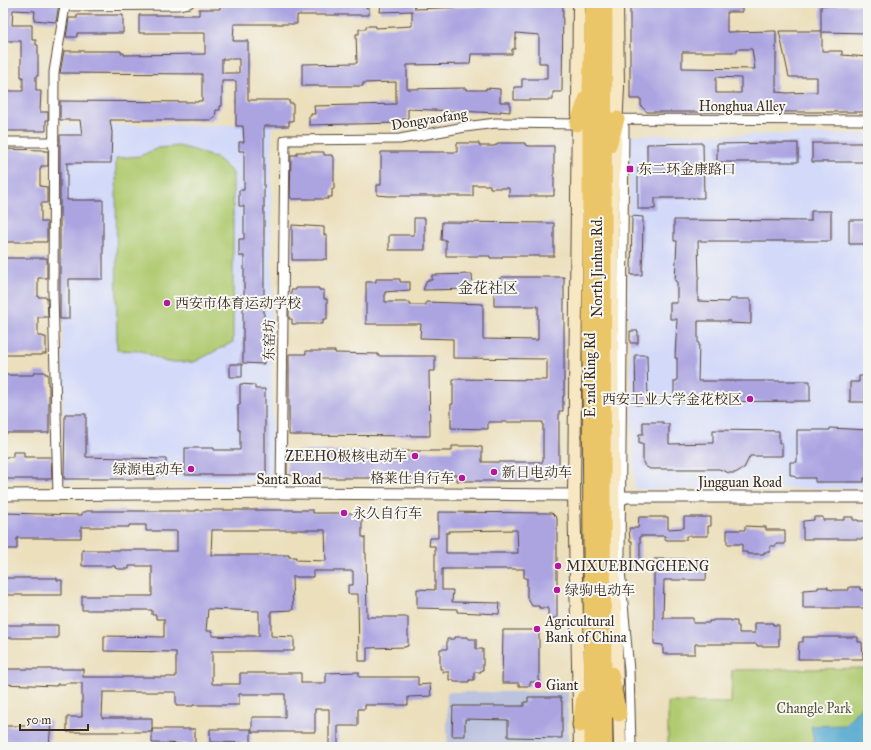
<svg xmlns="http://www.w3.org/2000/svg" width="871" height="750" font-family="'IM FELL Great Primer','Noto Serif SC',serif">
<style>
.built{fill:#d2d9f9}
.industrial{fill:#bcc3de}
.green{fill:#b0cb71;stroke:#767a48}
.water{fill:#54a9d0;stroke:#486a77}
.building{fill:#aca4e1;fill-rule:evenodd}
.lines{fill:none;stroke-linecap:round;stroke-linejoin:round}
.minor-casing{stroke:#554536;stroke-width:11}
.tertiary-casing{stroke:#554536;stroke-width:13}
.secondary-casing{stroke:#554536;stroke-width:14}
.trunk-casing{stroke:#554536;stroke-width:17}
.minor{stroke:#fff;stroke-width:9}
.tertiary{stroke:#fff;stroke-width:11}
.secondary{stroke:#f7e8c3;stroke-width:12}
.trunk{stroke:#ebc669;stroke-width:15}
.poi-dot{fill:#b5179e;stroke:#f6f6f2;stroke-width:1.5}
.labels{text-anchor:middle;stroke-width:4;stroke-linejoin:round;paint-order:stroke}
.street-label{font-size:14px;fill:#3b2a1e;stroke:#f6f6f2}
.poi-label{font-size:14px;fill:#3b2a1e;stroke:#f6f6f2;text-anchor:start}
.park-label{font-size:14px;fill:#585233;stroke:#f6f6f2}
.neighbourhood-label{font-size:15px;fill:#3b2a1e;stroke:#f6f6f2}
</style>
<rect width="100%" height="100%" fill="#f6f6f2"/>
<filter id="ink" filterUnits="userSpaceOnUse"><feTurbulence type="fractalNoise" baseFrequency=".025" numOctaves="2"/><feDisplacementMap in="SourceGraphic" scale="8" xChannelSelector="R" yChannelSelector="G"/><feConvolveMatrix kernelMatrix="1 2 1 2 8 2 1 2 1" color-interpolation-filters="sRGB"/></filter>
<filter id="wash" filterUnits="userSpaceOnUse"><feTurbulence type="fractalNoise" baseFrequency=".012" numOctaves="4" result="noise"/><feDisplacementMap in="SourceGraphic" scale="16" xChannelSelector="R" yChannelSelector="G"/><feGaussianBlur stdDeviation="0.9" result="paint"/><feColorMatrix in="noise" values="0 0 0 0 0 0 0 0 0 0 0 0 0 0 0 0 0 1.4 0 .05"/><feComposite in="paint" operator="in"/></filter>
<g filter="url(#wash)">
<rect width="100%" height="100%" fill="#ebdfbc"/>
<path class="built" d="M63,125H272V481H63Z
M868,134V488L635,489L628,311L630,135Z"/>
<path class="industrial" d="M447,692H568V747H448L447,732Z"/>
<path class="green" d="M178,146L194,150L218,159L233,173V342L194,362H166L142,351L117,350L116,158L140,156L158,148Z
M868,668V747H668V702L731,703L732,670Z"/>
<path class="water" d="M868,696V747H815L811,726L845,725L864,703Z"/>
<g id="blocks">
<path class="building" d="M4,3H59L56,22L34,20L35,11L13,10L12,25H32V40H36V45H38V76H36V91H41L40,112H48V120H46V131H7V130H3V91H23V77H21V41H3Z
M226,3H234V5H252V3H366V8H369V15H297V24H234L233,41H248V100H289V103H293V121H289V126H264V364L243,363V305H239V296H244V256H239V239H244V206H239V190H244V151H239V142H244L243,126H236V81H222V106H220V110H216L215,118H212V120H110L112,132L111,163H67V200H103V279H69V319H60V135H82L80,120H60V101L198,102V101H202V74L60,73L64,51H121V53H124V55L205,54V33H139V15H199V9H220V4H226ZM222,59H239V73H222Z
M381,3H414L415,9L518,5L519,3H563L562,92H553V100H514V87H522V79H547V63H539V35L516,33V38L515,40V49H512V54H471L470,64L407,65V89L466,88V90H486V88L500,89V102H510V112L500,111V113L408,109V119H399L400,123L309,125V116H311V114H315L314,106L396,104V82L363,83V86H302V64L357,63L356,34H359V29H366V26H376V28L412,26V11L380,12Z
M630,3H742V12H727V32L776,31V92L787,93L817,92V77H789L779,31H821V5H868V33L822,32V51H842V55L868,57V112H647L641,106V99H630ZM737,49H752L755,69L682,68V52H737ZM716,77L741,78V93H716Z
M77,15H123V33H77V37H66L69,18H77Z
M457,143H479V146H495V145H498V143H525V145L529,146H554V196H509V188H490V185H473V196H389L377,195V185H381V152H457Z
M703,143L704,198H655V209H638V167H647V144Z
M776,143H798V162H717V144Z
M812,143H868V162H812Z
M4,149L43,150V151H48V166H41V169H40V186L47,187V203H41V222H47V242H3V151Z
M297,152H324V155H332V157H334V189H332V197H328V199H292L290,197L291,155H297Z
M811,211H831V241H698L699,279H698V301L729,302L730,299H751V324L730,323V321H698V343H699L698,381H810V401L674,402V381H677V358H675L677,319H670V303H677V281H675L677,241H674V220L811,221Z
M632,216L643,217L642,275H631Z
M414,218H425V250H389V235H414Z
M849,220H868V244H849Z
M442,222L554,223V256H502V258H490V256H446V240H441Z
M292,225L324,227V235H327V259H323V260H292Z
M5,258H47V278H38V297H47L48,317H38V336H43V337H46V354H42V355H3V260H5Z
M472,274L473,289L423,290L427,280H432V275Z
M502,277H564V396H563V411H559V471L555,478H547V479H542V481H457V475H441V478H294V475H287V451H452V446H474L482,447V462H543V422H488V429L451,428V404H453V379L547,380V359L453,358V339L420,338L421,324H366V282H376V279H400V282H410V290L385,292V302H410V305H426V302L483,304V339L538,340V306H494V285H496L499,279Z
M296,288H319V290H324V299H327V319H323V324H292V319H289V299H291V290H296Z
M630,331H638V343H630Z
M306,351H335V353L378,354V356H435V371H429L430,436L289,435V354H306Z
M635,355H647L648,404L636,405Z
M230,364H242V377H230Z
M35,372H45V374H48V385H49V433H3V375H32L35,374Z
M859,376H868V402H850V382H859Z
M240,384L255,385V389H265V453H266V475H185V448H214V450H240V430H238V405H240Z
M65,414H86V457L166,459V475H155V479H64Z
M643,422H663V424H669V444L713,443V430L779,431V443H782V456H750L744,468L735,473H729L719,469H650L645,466L643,462V444H639V434H643Z
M830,428L868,430V478H864V482H815V478H796L793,475H790V462H797V430H830Z
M13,452H24V457H51L52,479H3V457H13Z
M196,510H313V513H362V537H365V553H366L367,617H408V646H406V647L367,648V661H359L358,594H348V585H353V571H313V577H292L293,610L271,611V636L294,637V651H212V684H240V673H301V683H326V673L359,672V677H418V685L430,684L431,696L408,697V705H365V709H358V726H338V747H329V709H315V732H252V717H285V694H239V705H193V706H176V692H103L102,718H152V732H67V717H82V683H66V684H57V686L3,684V669H83V677H176V652L104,651V636L164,637V619H156V615H152V610H82V596H152V566H129V569H119L115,568V566H82V550H162V551H177V531H146V525H129V527H81V538H17V549H3V513L82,515V512H86V511H196ZM212,530H325L326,561L296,560V557H289V555H211ZM208,609L259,611V636H245V637L212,636V631H206Z
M438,512L552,513L557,518V618H548V608H539V606H532L527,597V578H524V569H442V590H453L452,602L500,603L499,614L457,612V609L417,608V589L435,590V546H429L430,538H438ZM517,530L518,553H446V533H449V531Z
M639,517H668V529L684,528V517H711V526H708V536H686V540H665V536H640V568H632V541H630L629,528H638Z
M814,517H823V520H844V517H853V520H858V521H868V539H803V521L814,520Z
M745,526L766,527V530H785V544H776V546H770V552H764V554H747V552H742V544H727V530H745Z
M654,559H707L706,580H664L663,618H693V623H709V621H713V620H731V621H737V626H739V633H755V623H773V625H779V646H757V644H695V654H663V645L654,644Z
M3,578H57V580H62V595H3Z
M818,587H828V589L833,590H849V587H860V590H865V608H803V590L818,589Z
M3,625H58V638H3Z
M503,630H539V682H530V686H519V683H502Z
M455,637H468V639H476V649H483V670H481V672H474V680H469V682H454V680H449V672H443V669H440V649H447V639H455Z
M803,637H858V642H862L863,659H798L799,642H803Z
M528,697H561V701H562V738L508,737V720L465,719V736H452L453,706H524V702H528Z
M29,721H51L49,747L3,746V726H29Z
M152,729H195V744L152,743Z
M210,729H251V743L210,742Z"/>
</g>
</g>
<g filter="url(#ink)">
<use href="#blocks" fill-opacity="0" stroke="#554536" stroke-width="1"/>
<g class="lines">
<defs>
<path id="minor" d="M65,6L177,5L189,3
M617,119L624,127L620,555
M617,119L868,120
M3,142H54
M281,493L285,140L400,139L465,127L496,123L577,124
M58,495L53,293L54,72L65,6L68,3
M620,570L629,671L631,747"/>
<path id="tertiary" d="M3,495L281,493L574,495
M613,504L626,497H868"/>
<path id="secondary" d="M579,3L574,495L580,747
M617,3L618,88L613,189L612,317L614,571L617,684
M619,706L620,747"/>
<path id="trunk" d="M605,3L603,496L604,683L605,747
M577,124L587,97
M609,145L617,119
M611,674L619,714
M580,725L584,698
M592,747L590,369V87L593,3"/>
</defs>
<use href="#minor" class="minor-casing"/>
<use href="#tertiary" class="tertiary-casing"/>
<use href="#secondary" class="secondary-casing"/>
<use href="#trunk" class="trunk-casing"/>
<use href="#minor" class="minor"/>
<use href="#tertiary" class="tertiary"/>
<use href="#secondary" class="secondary"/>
<use href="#trunk" class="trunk"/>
</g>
</g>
<g class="poi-dot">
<rect x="626" y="165" width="8" height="8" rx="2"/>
<circle cx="167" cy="303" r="4"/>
<circle cx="750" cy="399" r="4"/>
<circle cx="415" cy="456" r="4"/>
<circle cx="191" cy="469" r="4"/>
<circle cx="494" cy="472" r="4"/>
<circle cx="462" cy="478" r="4"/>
<circle cx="344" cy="513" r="4"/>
<circle cx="558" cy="566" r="4"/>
<circle cx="557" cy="590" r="4"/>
<circle cx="537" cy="629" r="4"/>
<circle cx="538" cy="685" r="4"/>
</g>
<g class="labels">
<g class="street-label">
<text x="742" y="111">Honghua Alley</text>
<text transform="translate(429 119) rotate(-9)" y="5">Dongyaofang</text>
<text transform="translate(597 267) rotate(-90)" y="5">North Jinhua Rd.</text>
<text transform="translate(269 340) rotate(-89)" y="5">东窑坊</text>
<text transform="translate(590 375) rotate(-90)" y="5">E 2nd Ring Rd</text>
<text x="289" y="484">Santa Road</text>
<text x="740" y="487">Jingguan Road</text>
</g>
<g class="poi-label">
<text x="638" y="174">东二环金康路口</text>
<text x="175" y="308">西安市体育运动学校</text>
<text x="742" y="404" text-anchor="end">西安工业大学金花校区</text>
<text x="407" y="461" text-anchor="end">ZEEHO极核电动车</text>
<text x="183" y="474" text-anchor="end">绿源电动车</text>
<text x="502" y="477">新日电动车</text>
<text x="454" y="483" text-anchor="end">格莱仕自行车</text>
<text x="352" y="518">永久自行车</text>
<text x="566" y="571">MIXUEBINGCHENG</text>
<text x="565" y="595">绿驹电动车</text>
<text x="545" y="626">Agricultural<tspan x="545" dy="16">Bank of China</tspan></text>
<text x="546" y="690">Giant</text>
</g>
<g class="park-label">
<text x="814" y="713">Changle Park</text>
</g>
<g class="neighbourhood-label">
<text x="488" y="293">金花社区</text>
</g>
</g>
<rect width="871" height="750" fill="none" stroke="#f6f6f2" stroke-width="16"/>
<path d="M20 724v6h68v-6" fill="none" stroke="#3b2a1e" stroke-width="2"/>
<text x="26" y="724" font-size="12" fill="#3b2a1e" stroke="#f6f6f2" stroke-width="3" paint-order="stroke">50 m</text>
</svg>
